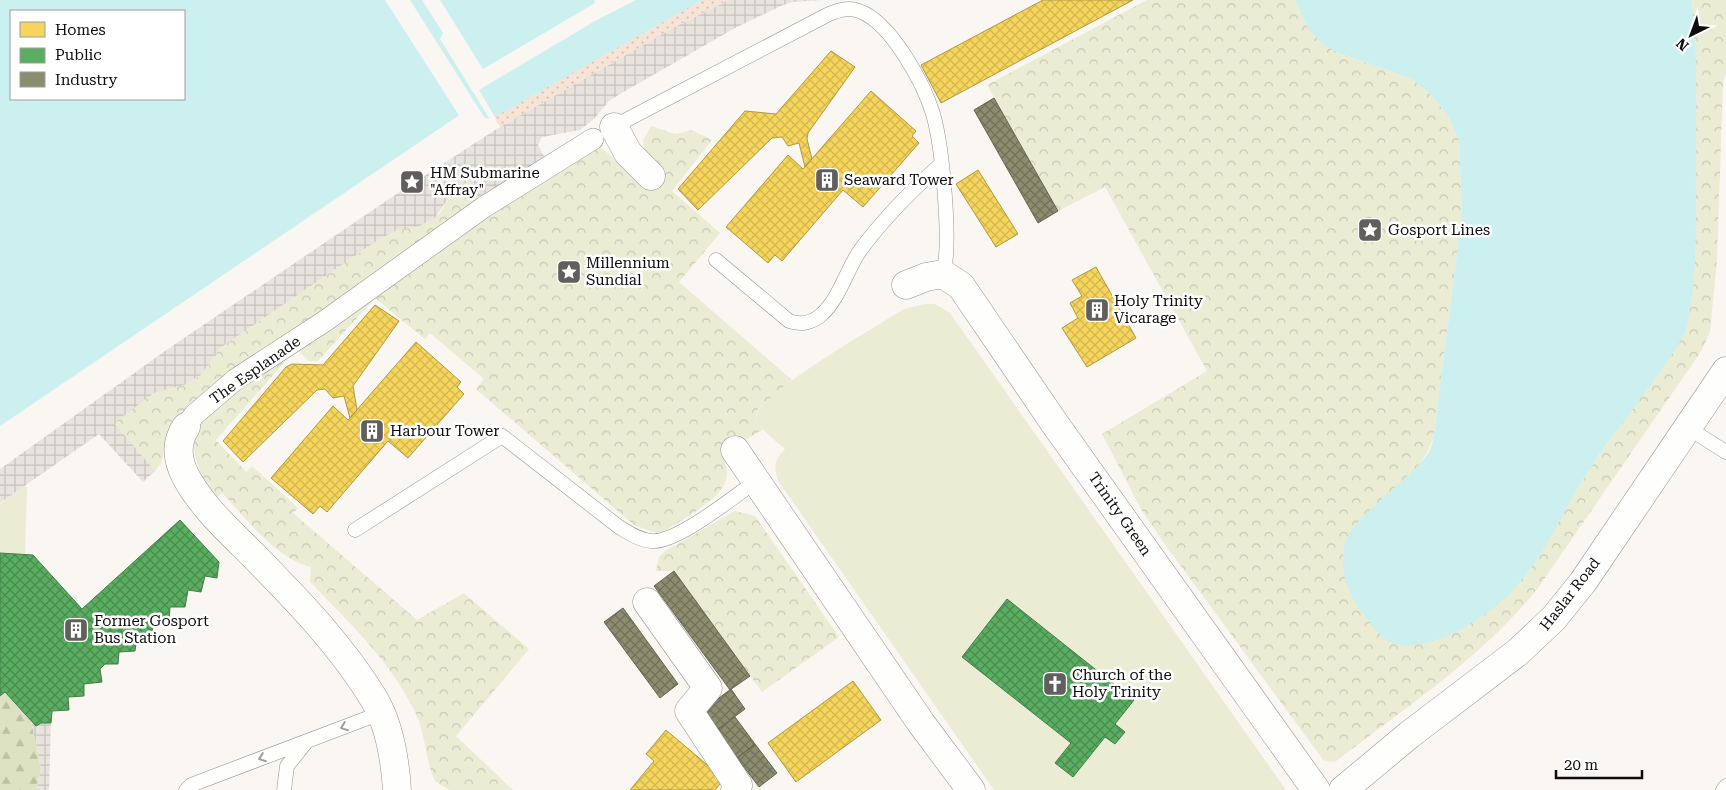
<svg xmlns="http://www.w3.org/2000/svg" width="1726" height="790" font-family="'Roboto Serif',serif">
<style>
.grass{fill:#eaecd4}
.forest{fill:url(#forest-firs)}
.sand{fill:url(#sand-dots)}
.park{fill:url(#park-crowns)}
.plaza{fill:url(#plaza-grid)}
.water{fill:#cceff0;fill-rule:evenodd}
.pier{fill:#faf6f2}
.homes{fill:url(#homes-cross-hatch);stroke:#b09944}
.public{fill:url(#public-cross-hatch);stroke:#437e48}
.industry{fill:url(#industry-cross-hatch);stroke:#666651}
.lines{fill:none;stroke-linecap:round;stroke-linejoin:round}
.service-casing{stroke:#949290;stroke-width:15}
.pedestrian-casing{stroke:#949290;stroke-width:22}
.minor-casing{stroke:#949290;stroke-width:29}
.tertiary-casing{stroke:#949290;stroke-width:29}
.service{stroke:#fefefd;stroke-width:14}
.pedestrian{stroke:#fefefd;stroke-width:21}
.minor{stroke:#fefefd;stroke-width:28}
.tertiary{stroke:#fefefd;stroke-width:28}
.oneway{stroke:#9e9e9d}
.labels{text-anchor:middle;stroke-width:5;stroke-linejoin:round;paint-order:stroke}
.poi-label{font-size:15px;fill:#0d0d0d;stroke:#fff;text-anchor:start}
.street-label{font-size:15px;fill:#0d0d0d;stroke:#fff}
</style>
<defs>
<pattern id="forest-firs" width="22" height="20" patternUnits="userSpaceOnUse" patternTransform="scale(1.25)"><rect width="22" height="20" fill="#dde2c3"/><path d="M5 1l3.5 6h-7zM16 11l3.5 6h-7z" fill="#bcc1a6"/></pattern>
<pattern id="sand-dots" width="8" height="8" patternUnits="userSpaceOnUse" patternTransform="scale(1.25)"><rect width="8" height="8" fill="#f6e5d6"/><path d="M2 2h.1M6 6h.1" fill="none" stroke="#d2c3b6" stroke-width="1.8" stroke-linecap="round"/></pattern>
<pattern id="park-crowns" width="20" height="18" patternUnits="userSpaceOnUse" patternTransform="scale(1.25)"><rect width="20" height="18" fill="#eaecd4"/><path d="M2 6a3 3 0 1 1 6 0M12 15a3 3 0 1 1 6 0" fill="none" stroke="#c8c9b5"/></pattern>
<pattern id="plaza-grid" width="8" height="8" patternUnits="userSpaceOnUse" patternTransform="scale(1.25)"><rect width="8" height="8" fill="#e9e3de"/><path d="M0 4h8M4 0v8" fill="none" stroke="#c7c2bd"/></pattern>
<pattern id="homes-cross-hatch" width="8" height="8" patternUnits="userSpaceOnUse" patternTransform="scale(1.25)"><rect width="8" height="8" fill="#f6d55c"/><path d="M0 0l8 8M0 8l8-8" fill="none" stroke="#d2b64f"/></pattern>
<pattern id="public-cross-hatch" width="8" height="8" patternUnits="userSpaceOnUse" patternTransform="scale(1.25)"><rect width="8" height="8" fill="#5aae61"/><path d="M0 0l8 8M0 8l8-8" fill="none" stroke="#498c4e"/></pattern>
<pattern id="industry-cross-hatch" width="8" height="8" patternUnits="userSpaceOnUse" patternTransform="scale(1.25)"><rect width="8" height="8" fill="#8c8c6e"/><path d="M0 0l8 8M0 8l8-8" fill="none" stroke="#717159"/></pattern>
</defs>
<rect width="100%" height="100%" fill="#faf6f2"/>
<path class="grass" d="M926,304H935L950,313L1286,790H994L779,482C773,468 774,460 785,449C776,441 756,427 757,414C759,394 882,323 904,309Z
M24,486L27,487L25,555L0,553V504Z"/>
<path class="forest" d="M0,685L31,720L41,769L36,790H0Z"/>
<path class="sand" d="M677,0H729L675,27L500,127L488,107Z"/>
<path class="park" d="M1147,0H1295L1306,25L1336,52L1412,79L1431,95L1449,117L1459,141L1462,213L1434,435C1425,468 1396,489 1370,511L1528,571L1589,470L1685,333L1694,270L1696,129L1691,0H1726V73L1723,82L1717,259L1710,332L1702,350L1538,588C1483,657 1405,708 1335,762L1324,761L1164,543L1142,511L1102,434L1207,371L1105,187L1058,211L987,85Z
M651,126L675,134L692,130L712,140L672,191L720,233L679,282L792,380L764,403L758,409L756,416L764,429L723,453C725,462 729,471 726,480C721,500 680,520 664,532L656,533L634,525L476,389L484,379L430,333L425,339L375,298L318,361H309L296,349L216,440L246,472L252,466L298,508L293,513L417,620L464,593L529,649L456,736L513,790H449L435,781C425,760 426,735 416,714C392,663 349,622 310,582L311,567C274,557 248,520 222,493L216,498C200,476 193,459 193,431L168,438L161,463L155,471L113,423L154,393L184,385L201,375L220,348L381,238L398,230L427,223L440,213L453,192L468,181L485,209L598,145L649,188L643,141Z
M735,511L755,516L839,637L762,692L674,571H656L659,557L665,551Z"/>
<path class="plaza" d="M729,0H823L793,2L783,5L735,28L620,94L609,101L594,119L580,130L542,137L538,145L550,167L485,209L468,181L453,192L434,219L419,226L398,230L381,238L220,348L201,375L184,385L154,393L114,423L155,471L143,482L99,434L0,503V469L165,351L395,195L495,130L675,27Z
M31,720L36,726L41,723H51L49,790H36L41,769Z"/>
<path class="water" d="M0,0H702L491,119L461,114L0,426ZM11,11H184V99H11Z
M1295,0H1691C1698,49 1696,109 1696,159C1695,217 1699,277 1685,333C1657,381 1620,423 1589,470C1564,508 1546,554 1515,588C1492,614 1424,660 1389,641C1377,635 1369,621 1361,611C1347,593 1340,570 1344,547C1349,517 1410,482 1429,452C1432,447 1433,440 1434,435L1462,213L1459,141L1449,117L1431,95L1412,79L1336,52L1320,42L1306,25Z"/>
<path class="pier" d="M385,0H410L486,120L460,117Z
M422,0H440L483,69L595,3L594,0H636L595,21L479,90L496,119L491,121L440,39L443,33Z"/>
<path class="homes" d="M1043,0H1133L941,103L921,65Z
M831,51L855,67L808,133L807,139L812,159L805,167L799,143L788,146L782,137L772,138L698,210L678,189L745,111L776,114Z
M871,91L916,131L912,136L919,143L863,207L843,190L782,261L775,255L768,263L726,227L788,155L803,169Z
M978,170L1018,234L996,247L956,184Z
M1096,267L1136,338L1087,367L1062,328L1078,318L1070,303L1082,296L1072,280Z
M375,305L399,321L353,386L357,410L350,418L344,396L333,398L325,389L317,390L243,462L223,441L286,367L292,364L323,365Z
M416,342L461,382L457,387L464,394L408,458L388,441L327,512L320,506L313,514L271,478L333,406L348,420Z
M853,681L881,720L796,782L768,743Z
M666,730L724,779L715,790H630L654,761L646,754Z"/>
<path class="public" d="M180,520L219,562L217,578L205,576L201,592L188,590L185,607H170L169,623L154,620L151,638L137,637L135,651L119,652L118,664H105L100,669L102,682L84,684V696L68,697L69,710L52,711L51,723H41L36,726L5,692L0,696V553L33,555L82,609Z
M1007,599L1134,700L1115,724L1125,732L1115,744L1105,737L1073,777L1055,763L1071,743L962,657Z"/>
<path class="industry" d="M994,98L1058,211L1038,223L974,110Z
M674,571L750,676L730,690L654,586Z
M623,608L678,684L660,698L604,622Z
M731,689L745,709L717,730L703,710Z
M735,717L755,744L737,758L717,730Z
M755,744L777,773L759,787L737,758Z"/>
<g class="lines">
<defs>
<path id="service" d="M611,128L829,14C839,10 848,7 859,11C891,22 924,84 933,114C942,144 952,245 943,274
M716,260L789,321C800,325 812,323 821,315C839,299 846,272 859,252C882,220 911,191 941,164
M1688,428L1726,452
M355,530L502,436L619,527C629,533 639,540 651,541C676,544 733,497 755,482
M186,790L191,785L381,713
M284,790L287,766L307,741
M1723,790L1726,786"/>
<path id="pedestrian" d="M186,427L194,415L236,379L325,321L484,207L593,139"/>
<path id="minor" d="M614,127L628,153L651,176
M906,285L926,277L943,274L961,286L1055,424L1316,790
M186,427C175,443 177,460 186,477C202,507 231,533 255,557C298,601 342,646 374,699C390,726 395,759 397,790
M735,450L921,723L971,790
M647,602L708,688L689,711L738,785L735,790"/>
<path id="tertiary" d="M1343,790L1409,735L1518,652L1554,618L1583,582L1726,371"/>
</defs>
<use href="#service" class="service-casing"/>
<use href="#pedestrian" class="pedestrian-casing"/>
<use href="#minor" class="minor-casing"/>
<use href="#tertiary" class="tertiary-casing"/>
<use href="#service" class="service"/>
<use href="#pedestrian" class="pedestrian"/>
<use href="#minor" class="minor"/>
<use href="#tertiary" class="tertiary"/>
</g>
<defs><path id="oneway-chevron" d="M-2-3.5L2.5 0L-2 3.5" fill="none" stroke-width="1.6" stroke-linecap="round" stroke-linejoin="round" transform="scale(1.25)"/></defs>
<g class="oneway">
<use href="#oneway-chevron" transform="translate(344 727) rotate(159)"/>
<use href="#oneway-chevron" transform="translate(262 758) rotate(159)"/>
</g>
<defs>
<symbol id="building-square" viewBox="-11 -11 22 22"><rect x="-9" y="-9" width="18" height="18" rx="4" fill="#605f5d" stroke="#fff"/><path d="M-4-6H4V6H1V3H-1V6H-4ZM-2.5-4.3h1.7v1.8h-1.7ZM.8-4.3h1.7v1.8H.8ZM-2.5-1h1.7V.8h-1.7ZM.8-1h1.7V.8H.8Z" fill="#fff"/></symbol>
<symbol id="sight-square" viewBox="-11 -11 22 22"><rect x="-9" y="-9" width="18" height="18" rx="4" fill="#605f5d" stroke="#fff"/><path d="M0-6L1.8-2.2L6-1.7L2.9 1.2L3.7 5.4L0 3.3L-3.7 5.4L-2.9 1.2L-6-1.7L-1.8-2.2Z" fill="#fff"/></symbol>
<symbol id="church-square" viewBox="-11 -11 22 22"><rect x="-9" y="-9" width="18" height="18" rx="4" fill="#605f5d" stroke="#fff"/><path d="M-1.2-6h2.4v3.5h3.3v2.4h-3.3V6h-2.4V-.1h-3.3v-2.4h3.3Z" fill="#fff"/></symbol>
</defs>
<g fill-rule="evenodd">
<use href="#building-square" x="813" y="166" width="28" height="28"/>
<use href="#sight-square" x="398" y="168" width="28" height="28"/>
<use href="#sight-square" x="1356" y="216" width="28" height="28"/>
<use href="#sight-square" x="555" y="258" width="28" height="28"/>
<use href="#building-square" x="1083" y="296" width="28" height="28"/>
<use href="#building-square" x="358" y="417" width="28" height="28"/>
<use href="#building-square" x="62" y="616" width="28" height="28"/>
<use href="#church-square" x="1041" y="670" width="28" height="28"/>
</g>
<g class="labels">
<g class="poi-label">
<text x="430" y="178">HM Submarine<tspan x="430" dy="17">"Affray"</tspan></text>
<text x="844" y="185">Seaward Tower</text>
<text x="1388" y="235">Gosport Lines</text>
<text x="586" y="268">Millennium<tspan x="586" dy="17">Sundial</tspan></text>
<text x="1114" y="306">Holy Trinity<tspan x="1114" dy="17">Vicarage</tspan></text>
<text x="390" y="436">Harbour Tower</text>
<text x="94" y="626">Former Gosport<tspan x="94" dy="17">Bus Station</tspan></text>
<text x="1072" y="680">Church of the<tspan x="1072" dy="17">Holy Trinity</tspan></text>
</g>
<g class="street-label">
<text transform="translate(255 370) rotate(-35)" y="5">The Esplanade</text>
<text transform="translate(1120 514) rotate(55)" y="5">Trinity Green</text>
<text transform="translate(1570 594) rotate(-52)" y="5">Haslar Road</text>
</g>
</g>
<rect x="10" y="10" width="175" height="90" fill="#ffffff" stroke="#9e9e9e"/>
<rect x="20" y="22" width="25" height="15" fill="#f6d55c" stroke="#9e9e9e"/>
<text x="55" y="35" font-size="15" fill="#0d0d0d">Homes</text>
<rect x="20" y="48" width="25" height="15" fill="#5aae61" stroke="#9e9e9e"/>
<text x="55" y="60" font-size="15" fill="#0d0d0d">Public</text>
<rect x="20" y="72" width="25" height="15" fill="#8c8c6e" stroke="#9e9e9e"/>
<text x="55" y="85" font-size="15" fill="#0d0d0d">Industry</text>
<g transform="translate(1691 35) rotate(222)" stroke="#ffffff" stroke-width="4" paint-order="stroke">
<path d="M0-4L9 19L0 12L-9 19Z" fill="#0d0d0d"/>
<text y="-8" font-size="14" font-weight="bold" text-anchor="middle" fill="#0d0d0d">N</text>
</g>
<path d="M1556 770v8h86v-8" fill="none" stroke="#0d0d0d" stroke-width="2.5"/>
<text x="1564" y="770" font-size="15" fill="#0d0d0d" stroke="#ffffff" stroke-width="4" paint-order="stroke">20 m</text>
</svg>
